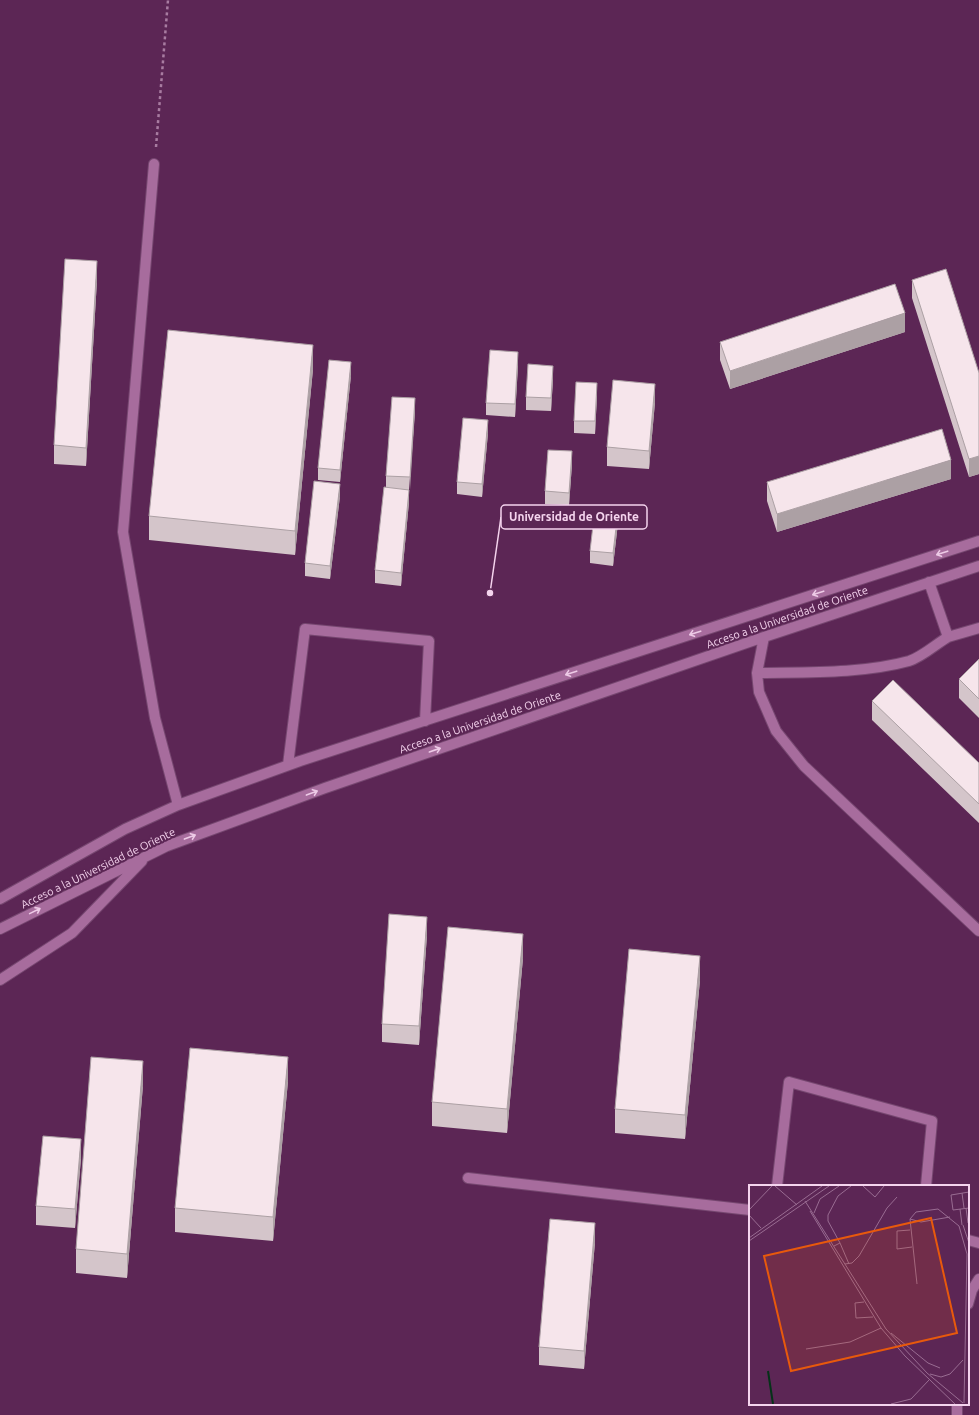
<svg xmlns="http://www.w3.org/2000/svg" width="979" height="1415" font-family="Ubuntu,sans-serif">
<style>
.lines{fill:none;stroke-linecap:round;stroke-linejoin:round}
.service-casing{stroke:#764770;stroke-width:12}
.path{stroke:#a87ca1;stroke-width:2.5;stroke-dasharray:3 3;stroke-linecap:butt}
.service{stroke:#a76c9d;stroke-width:10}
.wall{fill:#d4c5ca}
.shaded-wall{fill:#aca0a4}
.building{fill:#f6e5eb;stroke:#aca0a4}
.oneway{stroke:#edcae6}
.labels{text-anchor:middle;stroke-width:4;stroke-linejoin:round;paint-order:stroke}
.street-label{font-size:11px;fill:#f5d4ee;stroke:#5c2655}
.inset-river{fill:none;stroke:#063219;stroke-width:2}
.inset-road{fill:none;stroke:#996c92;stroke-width:1}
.view{fill:#e8590c;fill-opacity:0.15;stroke:#e8590c;stroke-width:2}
.inset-edge{fill:none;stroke:#f5d4ee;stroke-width:2}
.leader{fill:none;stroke:#f5d4ee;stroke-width:1.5}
.callout-dot{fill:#f5d4ee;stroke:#5c2655;stroke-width:1.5}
.callout{fill:#5c2655;stroke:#f5d4ee;stroke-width:1.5}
.callout-label{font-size:12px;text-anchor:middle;font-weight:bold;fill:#f5d4ee}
</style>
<rect width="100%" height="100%" fill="#5c2655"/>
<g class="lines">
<defs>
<path id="service" d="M154,164L123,532L155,718L178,805
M929,582L948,637L979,628
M764,637L757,673L759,692L776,731L804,766L979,931
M757,673C805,672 862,674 909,661C922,657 936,644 948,637
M288,765L305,629L429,641L425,721
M0,899L125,829L178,805L300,761L979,541
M0,929L167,846L325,788L764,637L979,566
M0,980L72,933L142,861
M468,1178L750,1210
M777,1186L789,1082L932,1121L926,1186
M968,1240L979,1243
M968,1304L972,1290L979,1279
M957,1415V1404"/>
</defs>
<use href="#service" class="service-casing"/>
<path class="path" d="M156,147L168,0"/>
<use href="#service" class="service"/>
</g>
<path class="wall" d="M97,280L86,466L54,464V445Z
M912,280L979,373V474L969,477L912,298Z
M905,332L730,389L720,360V342Z
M518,365L515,417L486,415V403Z
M313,369L295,555L149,540V516Z
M351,375L340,482L318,480V468Z
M553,379L551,411L526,410V397Z
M597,395L595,434L574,433V421Z
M655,402L649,469L607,466V447Z
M415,411L409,490V502L401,586L375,583V570L386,487V476Z
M488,433L482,497L457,494V482Z
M572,464L569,505L545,504V491Z
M951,479L777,532L767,501V482Z
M340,496L330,579L305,576V563Z
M618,523L613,566L590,563V551Z
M979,659V718L959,698V679Z
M872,701L979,763V823L872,720Z
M427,935L419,1045L382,1042V1024Z
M523,958L507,1133L432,1126V1102Z
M700,980L685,1139L615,1133V1109Z
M288,1081L273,1241L175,1232V1208Z
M143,1085L127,1278L76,1273V1249Z
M81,1158L75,1228L36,1225V1206Z
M595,1242L584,1369L539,1365V1347Z"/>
<path class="shaded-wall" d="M97,261V280L86,466V448Z
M905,313V332L730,389V371Z
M313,345V369L295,555V531Z
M518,352V365L515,417V404Z
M351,362V375L340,482V470Z
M553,366V379L551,411V398Z
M597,383V395L595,434V421Z
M655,384V402L649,469V451Z
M415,398V411L410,490V477Z
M488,420V433L482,497V484Z
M572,451V464L569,505V493Z
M979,456V474L969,477V459Z
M951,460V479L777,532V514Z
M340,484V496L330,579V566Z
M409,490V502L401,586V573Z
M618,511V523L613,566V553Z
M427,917V935L419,1045V1026Z
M523,934V958L507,1133V1109Z
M700,956V980L685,1139V1115Z
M288,1057V1081L273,1241V1217Z
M143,1061V1085L127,1278V1254Z
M81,1139V1158L75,1228V1209Z
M595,1223V1242L584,1369V1351Z"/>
<path class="building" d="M65,259L97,261L86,448L54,445Z
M946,269L979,373V456L969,459L912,280Z
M895,284L905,313L730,371L720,342Z
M168,330L313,345L295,531L149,516Z
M490,350L518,352L515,404L486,403Z
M329,360L351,362L340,470L318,468Z
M528,364L553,366L551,398L526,397Z
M613,380L655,384L649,451L607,447Z
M576,382L597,383L595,421H574Z
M392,397L415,398L410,477L386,476Z
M463,418L488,420L482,484L457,482Z
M942,429L951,460L777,514L767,482Z
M548,450L572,451L569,493L545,491Z
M314,481L340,484L330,566L305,563Z
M384,487L409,490L401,573L375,570Z
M595,508L618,511L613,553L590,551Z
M979,659V699L959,679Z
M893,680L979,763V804L872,701Z
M389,914L427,917L419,1026L382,1024Z
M448,927L523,934L507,1109L432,1102Z
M629,949L700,956L685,1115L615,1109Z
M190,1048L288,1057L273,1217L175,1208Z
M91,1057L143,1061L127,1254L76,1249Z
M43,1136L81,1139L75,1209L36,1206Z
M550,1219L595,1223L584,1351L539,1347Z"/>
<defs><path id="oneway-shaft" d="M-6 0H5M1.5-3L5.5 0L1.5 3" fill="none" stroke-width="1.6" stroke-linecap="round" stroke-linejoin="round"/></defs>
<g class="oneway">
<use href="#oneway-shaft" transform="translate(942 553) rotate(162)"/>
<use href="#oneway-shaft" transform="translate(818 593) rotate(162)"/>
<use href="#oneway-shaft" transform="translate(695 633) rotate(162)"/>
<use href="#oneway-shaft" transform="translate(571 673) rotate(162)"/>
<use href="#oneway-shaft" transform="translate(435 750) rotate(-19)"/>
<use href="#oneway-shaft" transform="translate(312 793) rotate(-20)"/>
<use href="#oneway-shaft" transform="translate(190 837) rotate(-20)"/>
<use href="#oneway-shaft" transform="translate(35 911) rotate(-26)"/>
</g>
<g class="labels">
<g class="street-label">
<text transform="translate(787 617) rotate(-19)" y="4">Acceso a la Universidad de Oriente</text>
<text transform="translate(480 722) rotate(-19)" y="4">Acceso a la Universidad de Oriente</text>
<text transform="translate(98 868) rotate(-26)" y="4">Acceso a la Universidad de Oriente</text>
</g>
</g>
<g transform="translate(749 1185)">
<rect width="220" height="220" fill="#5c2655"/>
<path class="inset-river" d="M19,186L24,219"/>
<path class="inset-road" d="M26,1L48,20M114,1L126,12L135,1M220,7L202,10L204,25L220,23M213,8L215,23M56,16L137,144L178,188L214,218M217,23L219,38M211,24L213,40M0,25L23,1M61,26L132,143L156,171L206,219M65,28L71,14L90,1M0,30L12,43M161,34L172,37L201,32M214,40L220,58M161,45L148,46V64L163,62M0,53L73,1M0,56L80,1M91,58L100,79M85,61L91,58L79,36V30L89,11L102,1M96,79L103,78L110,71L138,23L148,12M168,99L161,34L167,27L189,24L210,41L218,69L215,218M115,117L106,118L107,133L124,132M142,148L179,178L191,183M57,164L101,157L132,143M181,189L192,192L201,189L214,175M220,218V119M142,219L162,214L180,195"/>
<path class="view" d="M182,33L208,148L42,186L15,71Z"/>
<rect width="220" height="220" class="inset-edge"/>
</g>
<path class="leader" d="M490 593L501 517"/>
<circle class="callout-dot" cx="490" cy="593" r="4"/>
<rect class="callout" x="501" y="505" width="146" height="24" rx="4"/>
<g class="callout-label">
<text x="574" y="521">Universidad de Oriente</text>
</g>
</svg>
